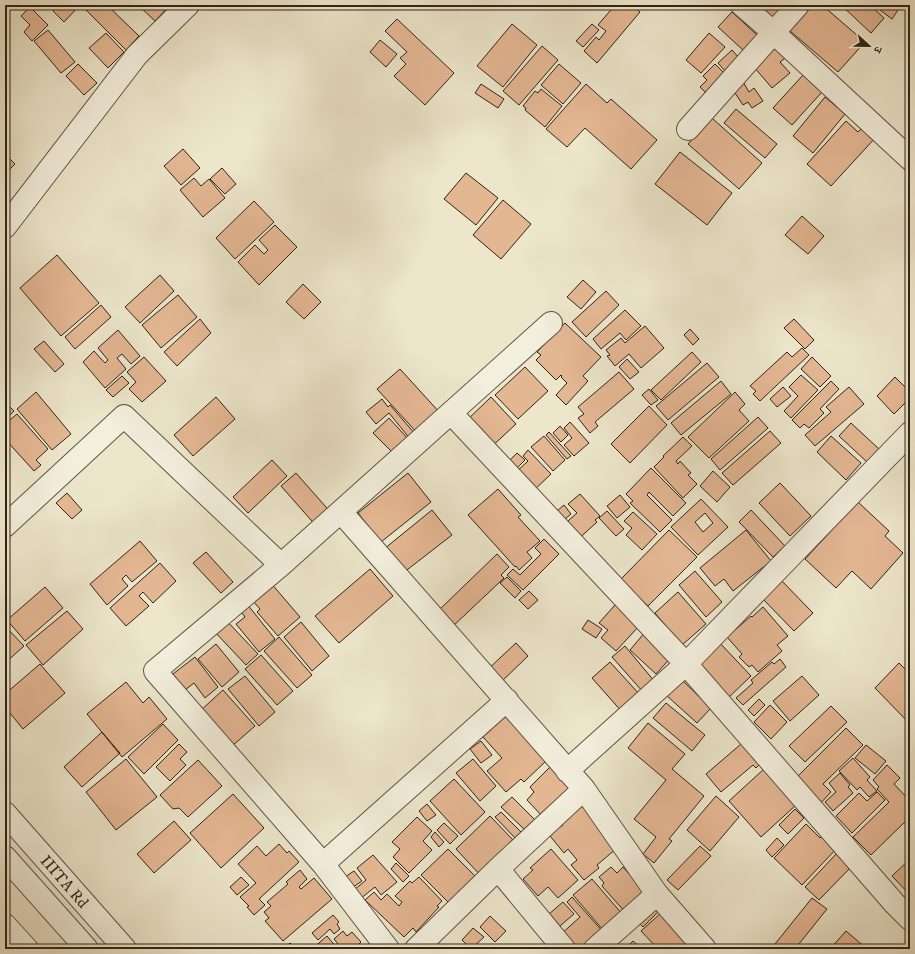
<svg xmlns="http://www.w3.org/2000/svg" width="915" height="954" font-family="'IM FELL DW Pica','Noto Serif Devanagari',serif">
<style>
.building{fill:#e4b793;stroke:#2e2418;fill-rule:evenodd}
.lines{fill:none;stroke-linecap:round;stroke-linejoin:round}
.street-casing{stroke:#5e5445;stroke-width:24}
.street{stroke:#f3efdd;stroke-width:22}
.labels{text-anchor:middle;stroke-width:4;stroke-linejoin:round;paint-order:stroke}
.street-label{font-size:16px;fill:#2e2418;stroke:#f3efdd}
</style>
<rect width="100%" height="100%" fill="#ede6cb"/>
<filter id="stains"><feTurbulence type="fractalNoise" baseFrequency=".005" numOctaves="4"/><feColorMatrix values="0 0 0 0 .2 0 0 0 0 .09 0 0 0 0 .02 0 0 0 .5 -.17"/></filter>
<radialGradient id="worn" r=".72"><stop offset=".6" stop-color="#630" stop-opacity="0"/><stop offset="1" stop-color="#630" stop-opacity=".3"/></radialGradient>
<path class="building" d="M59,5H80L64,22L53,11Z
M85,5H107L139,36L126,50L83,7Z
M138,5H170L155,21Z
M615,5H622L625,7L627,5H632L640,12L597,63L584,51L596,37L599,40L606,31L598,25Z
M766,5H780L784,9L772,19L762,9Z
M813,5H822L865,42L838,72L790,31Z
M841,5H870L884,18L871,33Z
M884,5H897L900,7L892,19L880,10Z
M30,7L48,25L32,41L24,32L30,25L21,16Z
M732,12L757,35L744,51L718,27Z
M397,19L454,73L425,105L394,76L406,64L400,58L407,52L385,31Z
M512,24L537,45L503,87L477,66Z
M592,24L599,30L583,47L576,41Z
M48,30L75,62L61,73L34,41Z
M106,33L124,52L108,68L89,48Z
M709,33L725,47L701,73L686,60Z
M380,40L397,54L386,67L370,52Z
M777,43L788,56L780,62L790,73L772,88L754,67Z
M542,46L558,60L519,105L503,91Z
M732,50L739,58L725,71L718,63Z
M78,64L97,83L84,95L66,76Z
M559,64L581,83L563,104L541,85Z
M715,64L724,73L716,80L719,84L708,95L700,87L707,80L703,76Z
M803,75L822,92L792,125L773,108Z
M742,80L749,92L754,88L763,101L752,108L748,102L743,105L731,87Z
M481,84L504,99L498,108L475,93Z
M586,84L607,103L611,99L657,140L631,169L585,128L567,147L546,129Z
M541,89L562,106L545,127L525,110L526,108L523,106L535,91L538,93Z
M825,97L845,114L813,153L793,136Z
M736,109L777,144L765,158L724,123Z
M712,118L762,163L739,189L688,144Z
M846,121L858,132L864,126L876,137L831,186L807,164Z
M183,149L200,168L181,185L164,166Z
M680,152L732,193L707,225L655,184Z
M5,154L15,164L5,174Z
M222,168L236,184L225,194L210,179Z
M466,173L498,198L476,225L444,199Z
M194,178L201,186L209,179L225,198L203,217L180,190Z
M503,200L531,224L501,259L473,235Z
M254,201L274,222L235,259L216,238Z
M802,216L824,236L808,254L785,235Z
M275,225L297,247L259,285L238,262L255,245L264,254L268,250L259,240Z
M57,255L99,303L61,336L20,288Z
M160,275L174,291L140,323L125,307Z
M583,280L596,292L581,309L567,297Z
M303,284L321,302L304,319L286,302Z
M606,291L619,305L586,337L572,322Z
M178,295L197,317L161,348L142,325Z
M101,305L111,317L75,349L65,337Z
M625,310L641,326L626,340L620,333L601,349L593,339Z
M200,319L211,333L177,366L164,352Z
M794,319L814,340L805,349L784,328Z
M565,323L601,357L583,376L588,381L566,405L556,395L567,383L561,377L562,376L561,375L556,380L536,360L541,355L537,352Z
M645,326L664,348L641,368L629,354L615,366L607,356L610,355L606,350L621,338L625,343Z
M690,329L699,339L693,345L684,335Z
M118,330L140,356L131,364L122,354L117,358L126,369L105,388L83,362L94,351L105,363L108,360L98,348Z
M44,341L64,364L55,372L34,349Z
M802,348L809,355L760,401L753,394L756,391L750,386L787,352L792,357Z
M692,352L701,362L661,400L651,390Z
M144,357L166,381L142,402L129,389L136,382L127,372Z
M812,357L831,376L820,387L801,369Z
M627,359L639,372L630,379L619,367Z
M707,363L719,377L668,420L656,406Z
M525,367L548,391L518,419L495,395Z
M400,369L441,414L419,435L377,389Z
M619,372L634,389L595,422L598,426L590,433L578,418L584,414L578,407Z
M801,375L818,390L791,418L784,411L798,396L789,387Z
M122,376L129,383L113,397L106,390Z
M895,377L910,392V398L894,414L877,396Z
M721,381L731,394L681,435L671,423Z
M831,381L839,389L820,409L824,413L809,428L804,424L800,428L792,420Z
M783,387L791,396L777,407L770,399Z
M849,387L864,404L815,446L805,435L831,412L826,407Z
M649,389L658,400L651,405L642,395Z
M36,392L71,434L52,450L17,409Z
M735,392L745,404L739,410L749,421L709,458L688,437Z
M216,397L235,419L193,456L174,435Z
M491,397L516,424L488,450L464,423Z
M382,399L388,407L390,405L416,435L411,440L389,413L376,424L366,412Z
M5,402L14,411L5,420Z
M649,406L667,425L630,463L611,444Z
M17,414L48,449L36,460L41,465L34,471L5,439V424Z
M758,417L768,428L720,470L711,459Z
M389,418L410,441L395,455L373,433Z
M570,422L589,443L574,456L564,445L572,438L564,428Z
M851,423L879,449L867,462L839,436Z
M560,426L568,435L561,442L553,433Z
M770,431L781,443L733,485L722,473Z
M549,432L571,456L567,459L546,435Z
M544,436L565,460L553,471L531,447Z
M831,436L861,463L846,480L817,452Z
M683,437L692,446L676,461L678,464L680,461L691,473L688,475L697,484L683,498L654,467L664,457L663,456Z
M528,450L551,474L532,492L514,474L528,461L523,456Z
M517,453L525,460L514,471L506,464Z
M272,460L287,476L248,513L233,497Z
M651,468L686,503L673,516L649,492L647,495L672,520L660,532L630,503L633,501L626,494Z
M713,471L730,487L717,502L700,486Z
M296,473L333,515L318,528L281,486Z
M408,473L431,502L381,542L358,513Z
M780,483L811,516L790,536L759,503Z
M498,489L521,515L518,517L540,541L527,552L532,558L519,570L516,566L515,567L468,515Z
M67,493L82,510L72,519L56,503Z
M580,494L600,516L595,520L597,522L574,543L560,528L577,513L568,504Z
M620,495L630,507L617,518L607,506Z
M701,499L728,527L698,555L671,527ZM705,513L713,523L703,532L695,522Z
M858,502L889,531L885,536L903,553L871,589L852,571L836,588L805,559Z
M564,505L571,514L558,525L550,517Z
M432,510L452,535L403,573L384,549Z
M751,510L785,546L773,557L739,522Z
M607,511L624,529L616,536L599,518Z
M633,512L657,534L642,550L626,535L632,528L624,521Z
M669,530L697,557L648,606L621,579Z
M746,530L771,561L733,591L724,579L715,586L700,568Z
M544,539L559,554L523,590L507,575L513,569L520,575L541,554L535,548Z
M140,541L157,561L132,582L126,575L122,579L128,586L107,605L90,584Z
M206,552L233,582L221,593L193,563Z
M497,554L509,567L501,575L504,578L451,628L436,613Z
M160,563L176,581L153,603L143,592L139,596L149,606L126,626L110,608Z
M370,569L393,596L339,643L315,616Z
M695,571L722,602L706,617L679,585Z
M507,577L521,591L515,598L500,583Z
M779,578L813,613L794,631L760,596Z
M270,582L300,617L278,636L257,612L260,609L251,599Z
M45,587L63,608L25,641L7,620Z
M529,591L538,600L528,609L519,600Z
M678,592L706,624L682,645L655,613Z
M247,604L275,639L259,652L236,624L245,617L239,609Z
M615,605L639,626L616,651L601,638L608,630L599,623Z
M763,607L788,636L777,645L782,651L758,672L752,665L749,667L739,657L742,654L727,637L751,616L752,617Z
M67,611L83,629L43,665L26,645Z
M225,619L258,654L246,665L213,630Z
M588,620L602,629L596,638L582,629Z
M301,622L329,656L312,671L284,637Z
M5,626L24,646L5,663Z
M646,631L673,655L656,674L630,650Z
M279,637L312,675L297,688L264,651Z
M718,641L751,676L727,699L694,664Z
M516,643L528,656L498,685L486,671Z
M216,644L239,672L222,687L198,659Z
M625,646L655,682L643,692L612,657Z
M261,655L293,691L277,705L245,669Z
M195,657L218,687L205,698L194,683L181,693L169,677Z
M780,659L786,667L743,705L736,698L753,683L751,680L772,662L774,664Z
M610,662L641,696L623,713L592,678Z
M899,663L910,674V724L875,688Z
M40,664L65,693L23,729L5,707V694Z
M245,676L275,712L259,726L228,689Z
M802,676L819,695L790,721L773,701Z
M681,679L711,708L697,723L666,695Z
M126,682L143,703L149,697L167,719L122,757L87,714Z
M223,690L255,726L231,747L199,712Z
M759,699L765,705L754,716L748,710Z
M666,703L705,735L692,751L653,718Z
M770,705L787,722L771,739L754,722Z
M831,706L847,722L805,762L789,746Z
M506,715L547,760L524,782L521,779L506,792L487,771L502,758L483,737Z
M648,723L685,754L672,769L704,796L669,839L672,841L654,863L643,854L656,837L634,819L666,780L628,748Z
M163,724L178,740L144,774L128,757Z
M846,728L863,745L823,784L831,792L818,806L797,777Z
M102,732L120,753L82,787L64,767Z
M481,741L492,755L481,763L470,749Z
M179,744L187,752L180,759L186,765L170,781L156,767Z
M741,744L763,761L756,768L753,765L721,792L706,774Z
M866,745L886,761L875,774L855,758Z
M853,758L870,777L867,780L877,791L869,797L860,787L857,790L839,771Z
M126,759L157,797L116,830L86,792Z
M473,759L496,786L480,801L456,773Z
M198,760L222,786L188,817L179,808L173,809L160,795Z
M887,765L900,778L894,784L910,801V817L871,855L853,837L889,802L877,789L879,787L873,780Z
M550,767L573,788L543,817L527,800L534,792L530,787Z
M764,769L796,805L761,837L729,801Z
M840,773L850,785L848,787L853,793L833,811L825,802L836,792L829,783Z
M454,779L485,812L461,835L430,801Z
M877,792L885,800L852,833L836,816L859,793L867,801Z
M233,794L264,828L221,868L190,833Z
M716,796L739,817L710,851L687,830Z
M512,797L536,821L526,831L501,807Z
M578,801L617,848L597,865L599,868L584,880L571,865L577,860L568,849L564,853L546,831L557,823L560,827L563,825L557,818Z
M427,804L436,815L427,821L419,811Z
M795,809L804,818L788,834L779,825Z
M501,812L522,833L516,839L495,817Z
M490,816L515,842L481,876L456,849Z
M417,817L432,831L423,841L432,850L409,873L393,857L400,849L392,842Z
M174,821L191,840L154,873L137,854Z
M444,823L458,836L450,844L437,830Z
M806,824L820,838L825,833L839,846L802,885L774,858Z
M435,832L444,842L439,847L431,837Z
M777,838L784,845L772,857L766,850Z
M279,844L287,853L289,851L299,862L259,899L265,905L254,915L247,907L249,906L240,897L256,883L238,864L257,846L266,856Z
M700,846L711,856L678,890L667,880Z
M448,849L475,876L449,903L421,875Z
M551,849L578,880L558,898L548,887L538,896L523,879L533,870L530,868Z
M838,852L852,866L819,900L805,887Z
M373,855L397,882L381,895L375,887L360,899L353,891L366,880L357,868Z
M910,859V895L892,876Z
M396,863L409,876L403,882L391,869Z
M611,867L617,873L623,867L646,893L625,912L602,886L604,883L599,877Z
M300,870L307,879L299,887L301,889L314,878L332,899L283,941L265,921L269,918L264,912L271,906L267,902L288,884L286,882Z
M354,871L362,881L349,890L342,879Z
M241,877L249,885L237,895L230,887Z
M419,877L442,901L437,906L439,907L416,932L413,928L404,937L365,900L374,892L381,900L387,894L399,906L402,902L395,896L410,881L412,883Z
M592,879L623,915L604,931L573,895Z
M572,897L605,934L588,949H570L559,936L580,917L567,902Z
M812,898L827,909L795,949H779L780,948L775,944Z
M563,902L574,914L560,926L549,914Z
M649,903L658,912L643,927L634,918Z
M662,912L696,949H658L641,931Z
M333,915L339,922L337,924L340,929L334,934L330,929L318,940L312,933Z
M490,916L506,931L495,942L480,927Z
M473,928L484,937L471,949L462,940Z
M343,931L347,936L352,932L361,942L354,949H342L334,939Z
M846,931L867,949H830Z
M327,936L337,948L312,949Z
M633,941L642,949H625Z
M290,943L297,949H283Z"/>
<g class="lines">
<defs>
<path id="street" d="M742,5L774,33L910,159
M688,129L798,5
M5,227L137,55L188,5
M451,413L686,664L895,904L910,919
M341,512L584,789L657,894L705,949
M5,526L124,416L281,565L551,323
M281,565L155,671L323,864L388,949
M567,771L686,664L910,433
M5,813L125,949
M5,857L87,949
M323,864L507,700
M498,869L564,949
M5,925L27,949
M416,949L498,869L584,789
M595,949L657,894"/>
</defs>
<use href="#street" class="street-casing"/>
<use href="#street" class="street"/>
</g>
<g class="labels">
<g class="street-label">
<text transform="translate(65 881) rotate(49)" y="6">IIITA Rd</text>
</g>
</g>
<rect width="915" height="954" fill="none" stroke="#ede6cb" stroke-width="20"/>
<rect x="6" y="6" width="903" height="942" fill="none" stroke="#2e2418" stroke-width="2"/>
<rect x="10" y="10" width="895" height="934" fill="none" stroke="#2e2418"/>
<g transform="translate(869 46) rotate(112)" stroke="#f3efdd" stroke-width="3" paint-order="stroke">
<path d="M0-3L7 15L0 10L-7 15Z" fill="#2e2418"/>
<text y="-6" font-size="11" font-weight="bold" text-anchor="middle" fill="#2e2418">उ</text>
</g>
<rect width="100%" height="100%" filter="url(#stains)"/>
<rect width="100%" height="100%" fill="url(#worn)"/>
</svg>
